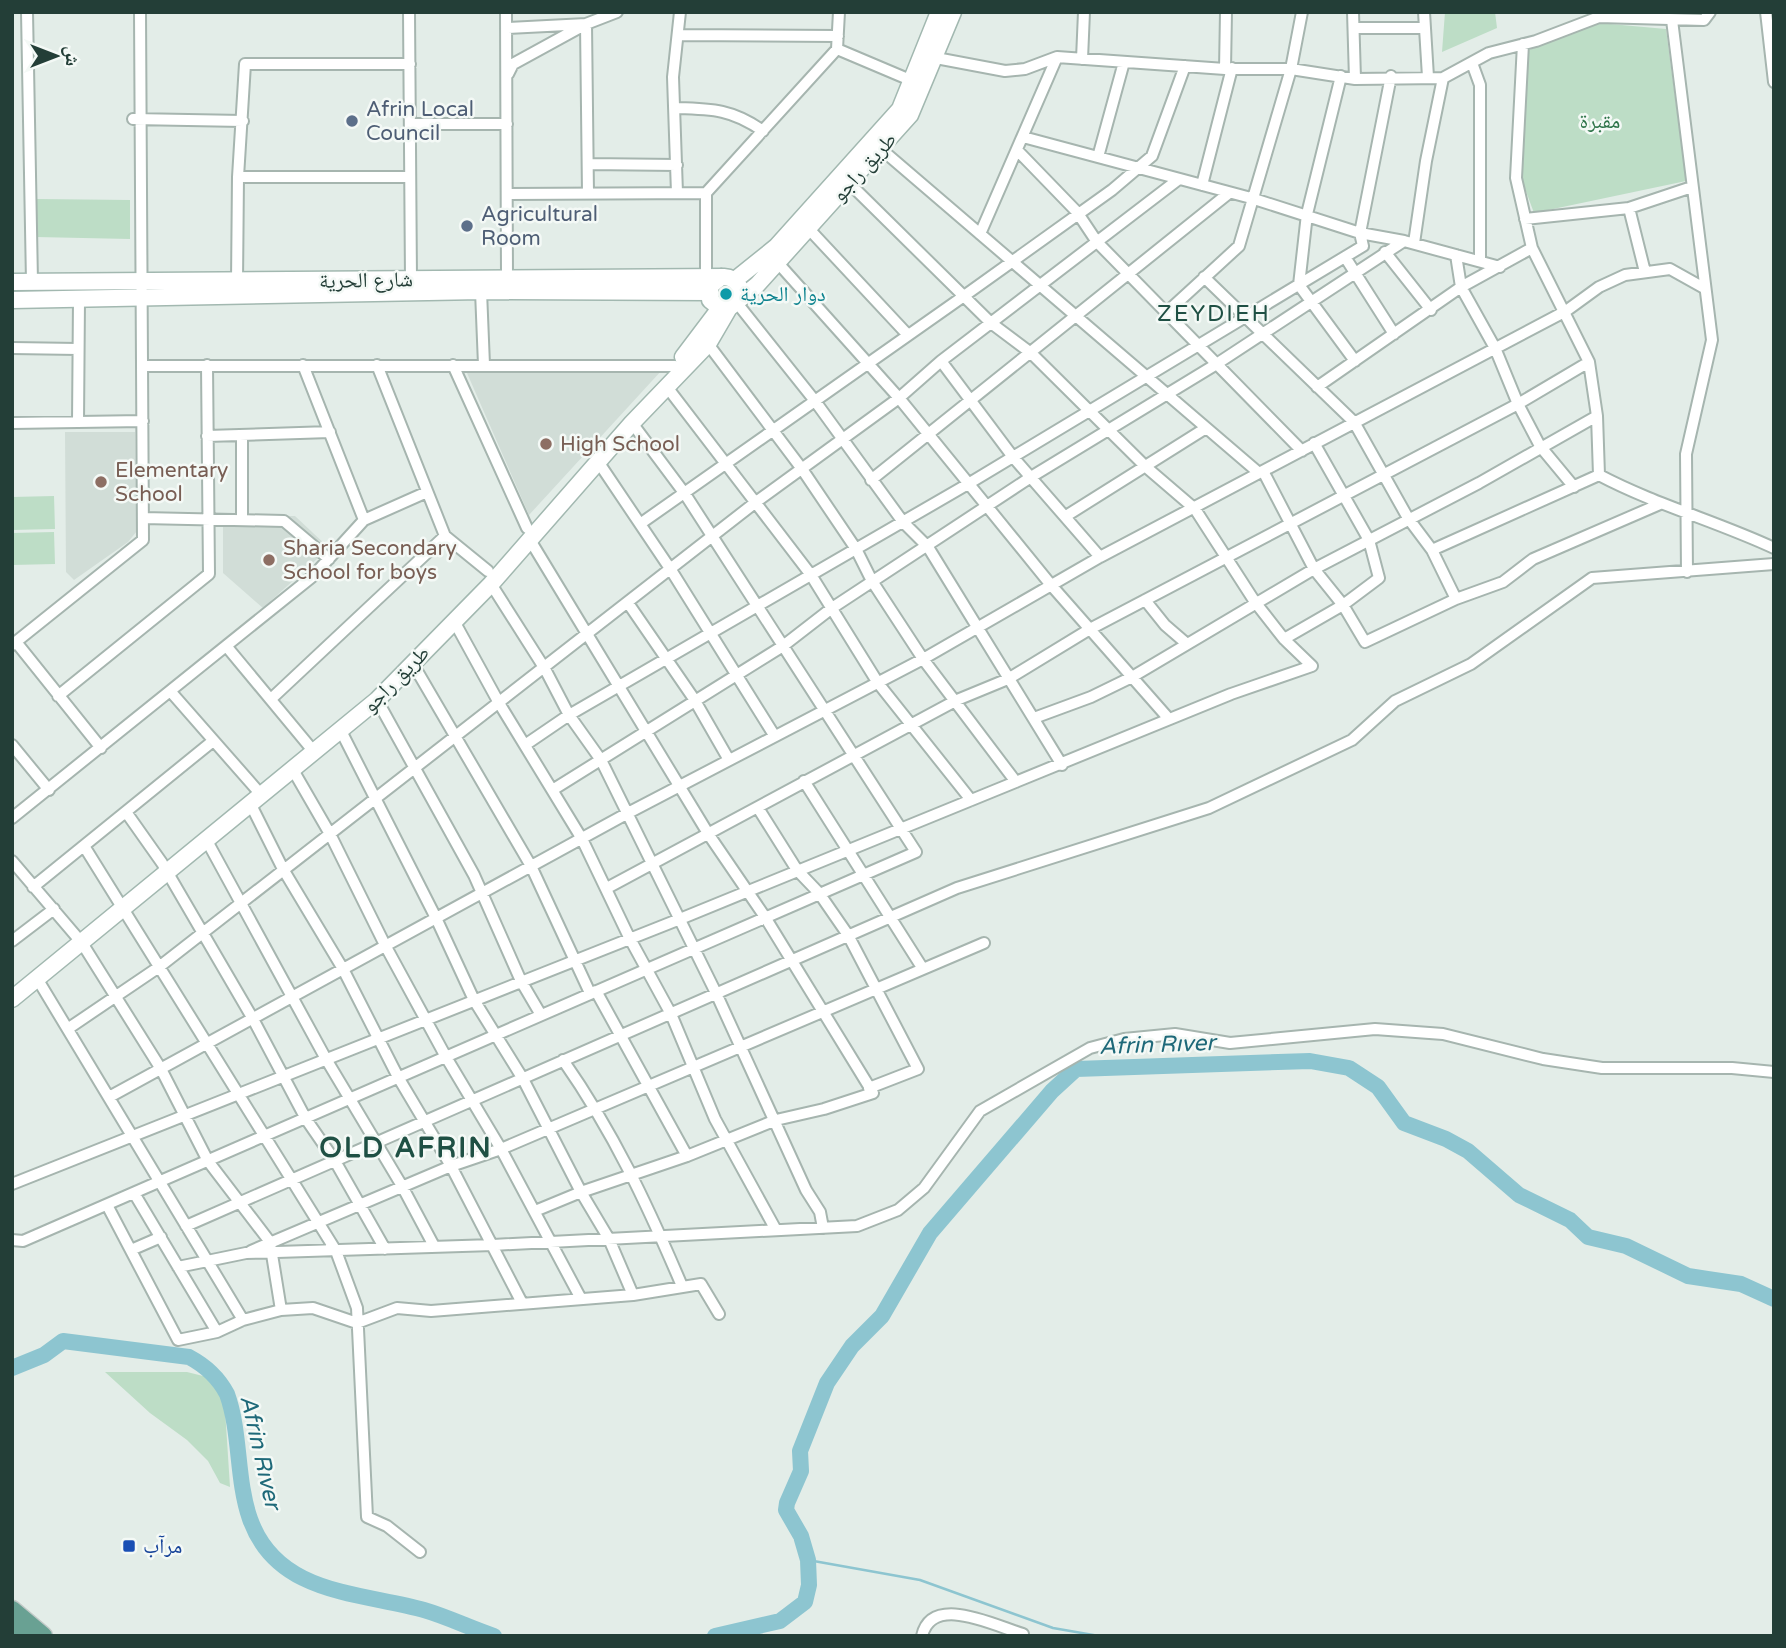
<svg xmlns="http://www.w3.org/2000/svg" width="1786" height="1648" font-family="'Varela Round','Noto Naskh Arabic',sans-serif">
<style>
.built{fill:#d1ddd7}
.green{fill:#bdddc6}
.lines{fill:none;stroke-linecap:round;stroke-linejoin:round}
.stream{stroke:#8dc5d0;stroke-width:2.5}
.river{stroke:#8dc5d0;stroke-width:16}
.street-casing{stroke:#a6b5af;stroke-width:14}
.secondary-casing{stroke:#a2b8b0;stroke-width:19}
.primary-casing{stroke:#c1c9c7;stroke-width:21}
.street{stroke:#fff;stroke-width:10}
.secondary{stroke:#fff;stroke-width:16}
.primary{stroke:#69a193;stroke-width:18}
.service-dot{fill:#5c6f8a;stroke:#f4f9f6;stroke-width:2.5}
.culture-dot{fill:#0f9aa8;stroke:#f4f9f6;stroke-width:2.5}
.education-dot{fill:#8d6e63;stroke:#f4f9f6;stroke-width:2.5}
.transit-dot{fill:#1a4fb4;stroke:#f4f9f6;stroke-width:2.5}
.labels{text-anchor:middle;stroke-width:5;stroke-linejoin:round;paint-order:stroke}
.service-label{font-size:21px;fill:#4e5e75;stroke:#f4f9f6;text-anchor:start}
.park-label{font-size:21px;fill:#2e7449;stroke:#f4f9f6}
.street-label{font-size:21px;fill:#233e37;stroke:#f4f9f6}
.culture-label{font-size:21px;fill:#0d838f;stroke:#f4f9f6;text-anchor:start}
.education-label{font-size:21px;fill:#785e54;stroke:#f4f9f6;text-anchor:start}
.transit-label{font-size:21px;fill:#164399;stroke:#f4f9f6;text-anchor:start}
.neighbourhood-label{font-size:23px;letter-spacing:2px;fill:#1f5044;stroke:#f4f9f6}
.water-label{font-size:23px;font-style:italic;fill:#1e6979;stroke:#f4f9f6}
.district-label{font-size:28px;font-weight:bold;letter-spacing:2px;fill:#1f5044;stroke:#f4f9f6}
</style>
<rect width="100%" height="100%" fill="#e3ede8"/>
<path class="built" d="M662,370L529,515L467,373Z
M65,432H135L137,531L128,542L74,580L66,572Z
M295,516L329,548L263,608L223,573V517Z"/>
<path class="green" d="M1445,12H1495L1497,28L1442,52Z
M1599,23L1666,29L1686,181L1534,213L1521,178L1529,50Z
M37,199L130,200V239L36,237Z
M54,496L55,529L12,530V497Z
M54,532L55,564L12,565V533Z
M105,1372H187L207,1377L224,1394L230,1487L220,1483L208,1461L187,1440L150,1413Z"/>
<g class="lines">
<path class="stream" d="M808,1560L920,1580L1053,1628L1099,1636"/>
<path class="river" d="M12,1368L44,1355L63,1341L189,1357C206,1366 218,1377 227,1394C241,1433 236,1479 250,1519C277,1595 359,1592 424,1610C448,1617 470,1628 494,1636
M715,1636L780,1621L805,1602L809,1585L808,1560L801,1536L786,1510L787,1503L801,1471L800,1451L827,1383L852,1346L882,1316L930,1233L1052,1091L1076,1069L1310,1061L1349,1068L1378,1087L1404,1123L1446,1139L1468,1151L1519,1195L1570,1220L1588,1237L1626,1246L1688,1276L1741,1284L1774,1299"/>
<defs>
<path id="street" d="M27,12L32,282
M409,12L411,280
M506,12L507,278
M1353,12L1355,79
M1424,12L1428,77
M1766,12L1774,82
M1672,20L1712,340L1686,454L1687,572
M506,28L586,24L588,194
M1354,28H1425
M678,35L838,36
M1523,44L1516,178L1532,248L1589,362L1597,416L1599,475
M837,49L915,82
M936,58L1005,71L1025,69L1057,57L1225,69H1291L1355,79L1443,78L1489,53L1536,41L1599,17L1704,20L1710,12
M1082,59L1084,12
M1472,63L1480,85V261
M1225,69L1226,12
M508,74L513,64L586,24L617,12
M1341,76L1307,214L1299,285L1355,361
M675,108C712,109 732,109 763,131
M133,119L243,121
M410,124H507
M1023,137L1251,198L1360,233L1404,241L1500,267
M881,149L1259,473
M1017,150L1077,212L1097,242L1302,451
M1098,157L1124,62
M588,164L677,165
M238,177H410
M1202,185L1232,68
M677,193L673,77L680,12
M706,193V277
M507,194L706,193L837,49L839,12
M1629,208L1645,272
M1525,219L1629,208L1692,187
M808,228L907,334
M980,234L1057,57
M1414,243L1426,161L1443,78
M1385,252L1431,310
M1456,255L1461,287L1495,348L1518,404L1540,446L1574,487
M1345,257L1394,334
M778,263L899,398L1051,585L1169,719
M1204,277L1354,422L1408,518L1432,550L1456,599L1365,642L1343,605L1314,569L1263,471
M237,282L238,177L245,64H410
M481,291L484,365
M737,303L815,401L903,522L928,547L1062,765
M1166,313L1239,246L1291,69L1302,12
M708,344L802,469L856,549L872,581L923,659L1016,782
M12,348L78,349
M941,361L1013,457L1100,557
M303,365L364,520
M377,365L445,536L488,571
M453,365L527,528
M142,366H675
M667,387L811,575L878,683L971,800
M1317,387L1461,287L1532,248
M78,422L79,300
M12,423L143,421
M207,436L330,432
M599,463L671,570L774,735
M1599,475C1656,505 1716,521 1774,548
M871,480L1229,193
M1066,516L1206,428
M143,518L284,521L329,559
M242,520V435
M640,524L964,296L1112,190L1152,156L1185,66
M530,540L709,835L765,917L873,1093L824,1109L776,1120L687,1156L581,1192L535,1211
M1432,550L1599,475
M491,584L545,669L569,715L601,760L716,993L806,1190L820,1212L823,1228
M1456,599L1503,582L1533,559L1660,504
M1145,600L1165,625L1187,644
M628,603L694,699L729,760
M454,621L499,703L582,839L629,937L671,1014L715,1119L776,1230
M1284,639L1343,605L1379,578L1369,540L1314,443
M16,642L101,748
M12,645L143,540L140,12
M227,647L310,747
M413,664L531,866L590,993
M171,692L257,790
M58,696L209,574L207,365
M271,699L445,536
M377,700L474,875L521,981L541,1015
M1034,718L1091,697L1132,677L1314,569L1479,483L1597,416
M341,731L436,918L474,1000L523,1079L581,1192L609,1239L633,1295
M12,745L49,790
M525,745L569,715L968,484L1363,246L1360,233L1391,76
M293,770L330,834L385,945L446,1057L501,1149L580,1297
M804,781L923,969
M554,789L783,646L832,608L1031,477L1215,365L1404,241
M251,805L283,869L343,969L398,1077L451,1166L522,1303
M758,808L797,870L819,893L848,935L918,1069L869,1088
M126,812L162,863L253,1019L306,1119L335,1161L385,1249
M12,818L313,576L364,520L427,492
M207,841L326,1059L402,1186L434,1246
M84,846L336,1251L357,1308L367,1517L387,1526L420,1552
M12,861L82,943L161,1069L208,1161L270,1242L281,1310
M33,887L213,741
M607,888L957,700L1008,679L1090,629L1518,404L1589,362
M12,941L54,909
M38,980L243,1320
M596,991L687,1156
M69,1028L159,967L756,502L899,398L941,361L1179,179
M563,1060C614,1133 647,1204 682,1286
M111,1096L628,813L923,659L1100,557L1566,311L1599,287L1625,275L1670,269L1704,288
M12,1184L680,919L1231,694L1312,666L1284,639L1255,602L1195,509L1146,467L1031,353L991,323L850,184
M107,1205L178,1340L217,1332L134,1193
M186,1226L957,888L1209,808L1352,740L1395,701L1471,664L1592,578L1774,564
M12,1240L23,1241L916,852L685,494L632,423
M131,1250L161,1237
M251,1251L451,1166L501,1149L984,943
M178,1267L246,1253L493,1245L857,1226L898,1210L924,1188L980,1111L1090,1048L1124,1039L1175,1034L1230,1043L1375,1029L1443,1034L1543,1059L1602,1068H1732L1774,1072
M217,1332L243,1320L281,1310L313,1308L357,1323L397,1308L431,1311L633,1295L701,1284L719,1314
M922,1636C932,1593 995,1626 1023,1634"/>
<path id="secondary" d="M735,280L776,247L900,109L939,12
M12,282L724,277C737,278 742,287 740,299L729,308H720L710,300V286L721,277
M740,299L757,285L910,115L953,12
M12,300L481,291L709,292
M683,357L720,308
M12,999L377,700L491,584L632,423L708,344L729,308"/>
<path id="primary" d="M12,1610L43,1636
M12,1626L24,1636"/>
</defs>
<use href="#street" class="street-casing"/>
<use href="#secondary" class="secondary-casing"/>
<use href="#primary" class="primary-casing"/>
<use href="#street" class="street"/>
<use href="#secondary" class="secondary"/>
<use href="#primary" class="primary"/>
</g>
<g class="service-dot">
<circle cx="352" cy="121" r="7"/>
<circle cx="467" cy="226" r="7"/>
</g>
<circle class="culture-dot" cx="726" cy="294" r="7"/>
<g class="education-dot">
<circle cx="546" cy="444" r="7"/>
<circle cx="101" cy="482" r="7"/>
<circle cx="269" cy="560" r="7"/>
</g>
<rect class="transit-dot" x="122" y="1539" width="14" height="14" rx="3.5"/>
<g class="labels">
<g class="service-label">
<text x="366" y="116">Afrin Local<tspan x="366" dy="24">Council</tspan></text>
<text x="481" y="221">Agricultural<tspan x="481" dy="24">Room</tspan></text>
</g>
<g class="park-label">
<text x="1600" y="128">مقبرة</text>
</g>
<g class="street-label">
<text transform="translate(864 167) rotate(-48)" y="7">طريق راجو</text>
<text transform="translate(366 280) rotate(-1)" y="7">شارع الحرية</text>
<text transform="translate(396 679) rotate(-45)" y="7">طريق راجو</text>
</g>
<g class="culture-label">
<text x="740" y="301">دوار الحرية</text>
</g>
<g class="education-label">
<text x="560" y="451">High School</text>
<text x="115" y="477">Elementary<tspan x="115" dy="24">School</tspan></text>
<text x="283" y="555">Sharia Secondary<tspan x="283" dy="24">School for boys</tspan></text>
</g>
<g class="transit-label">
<text x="143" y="1553">مرآب</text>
</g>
<g class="neighbourhood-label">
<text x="1214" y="321">ZEYDIEH</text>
</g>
<g class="water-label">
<text transform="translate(1157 1044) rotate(-2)" y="8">Afrin Rıver</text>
<text transform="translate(261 1452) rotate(77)" y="8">Afrin Rıver</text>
</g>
<g class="district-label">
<text x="406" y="1157">OLD AFRIN</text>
</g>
</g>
<rect width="1786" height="1648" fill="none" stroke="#233e37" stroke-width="28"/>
<g transform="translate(56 56) rotate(90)" stroke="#f4f9f6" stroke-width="5" paint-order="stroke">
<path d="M0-5L12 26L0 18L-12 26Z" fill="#233e37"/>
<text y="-10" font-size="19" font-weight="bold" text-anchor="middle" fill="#233e37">ش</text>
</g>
</svg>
